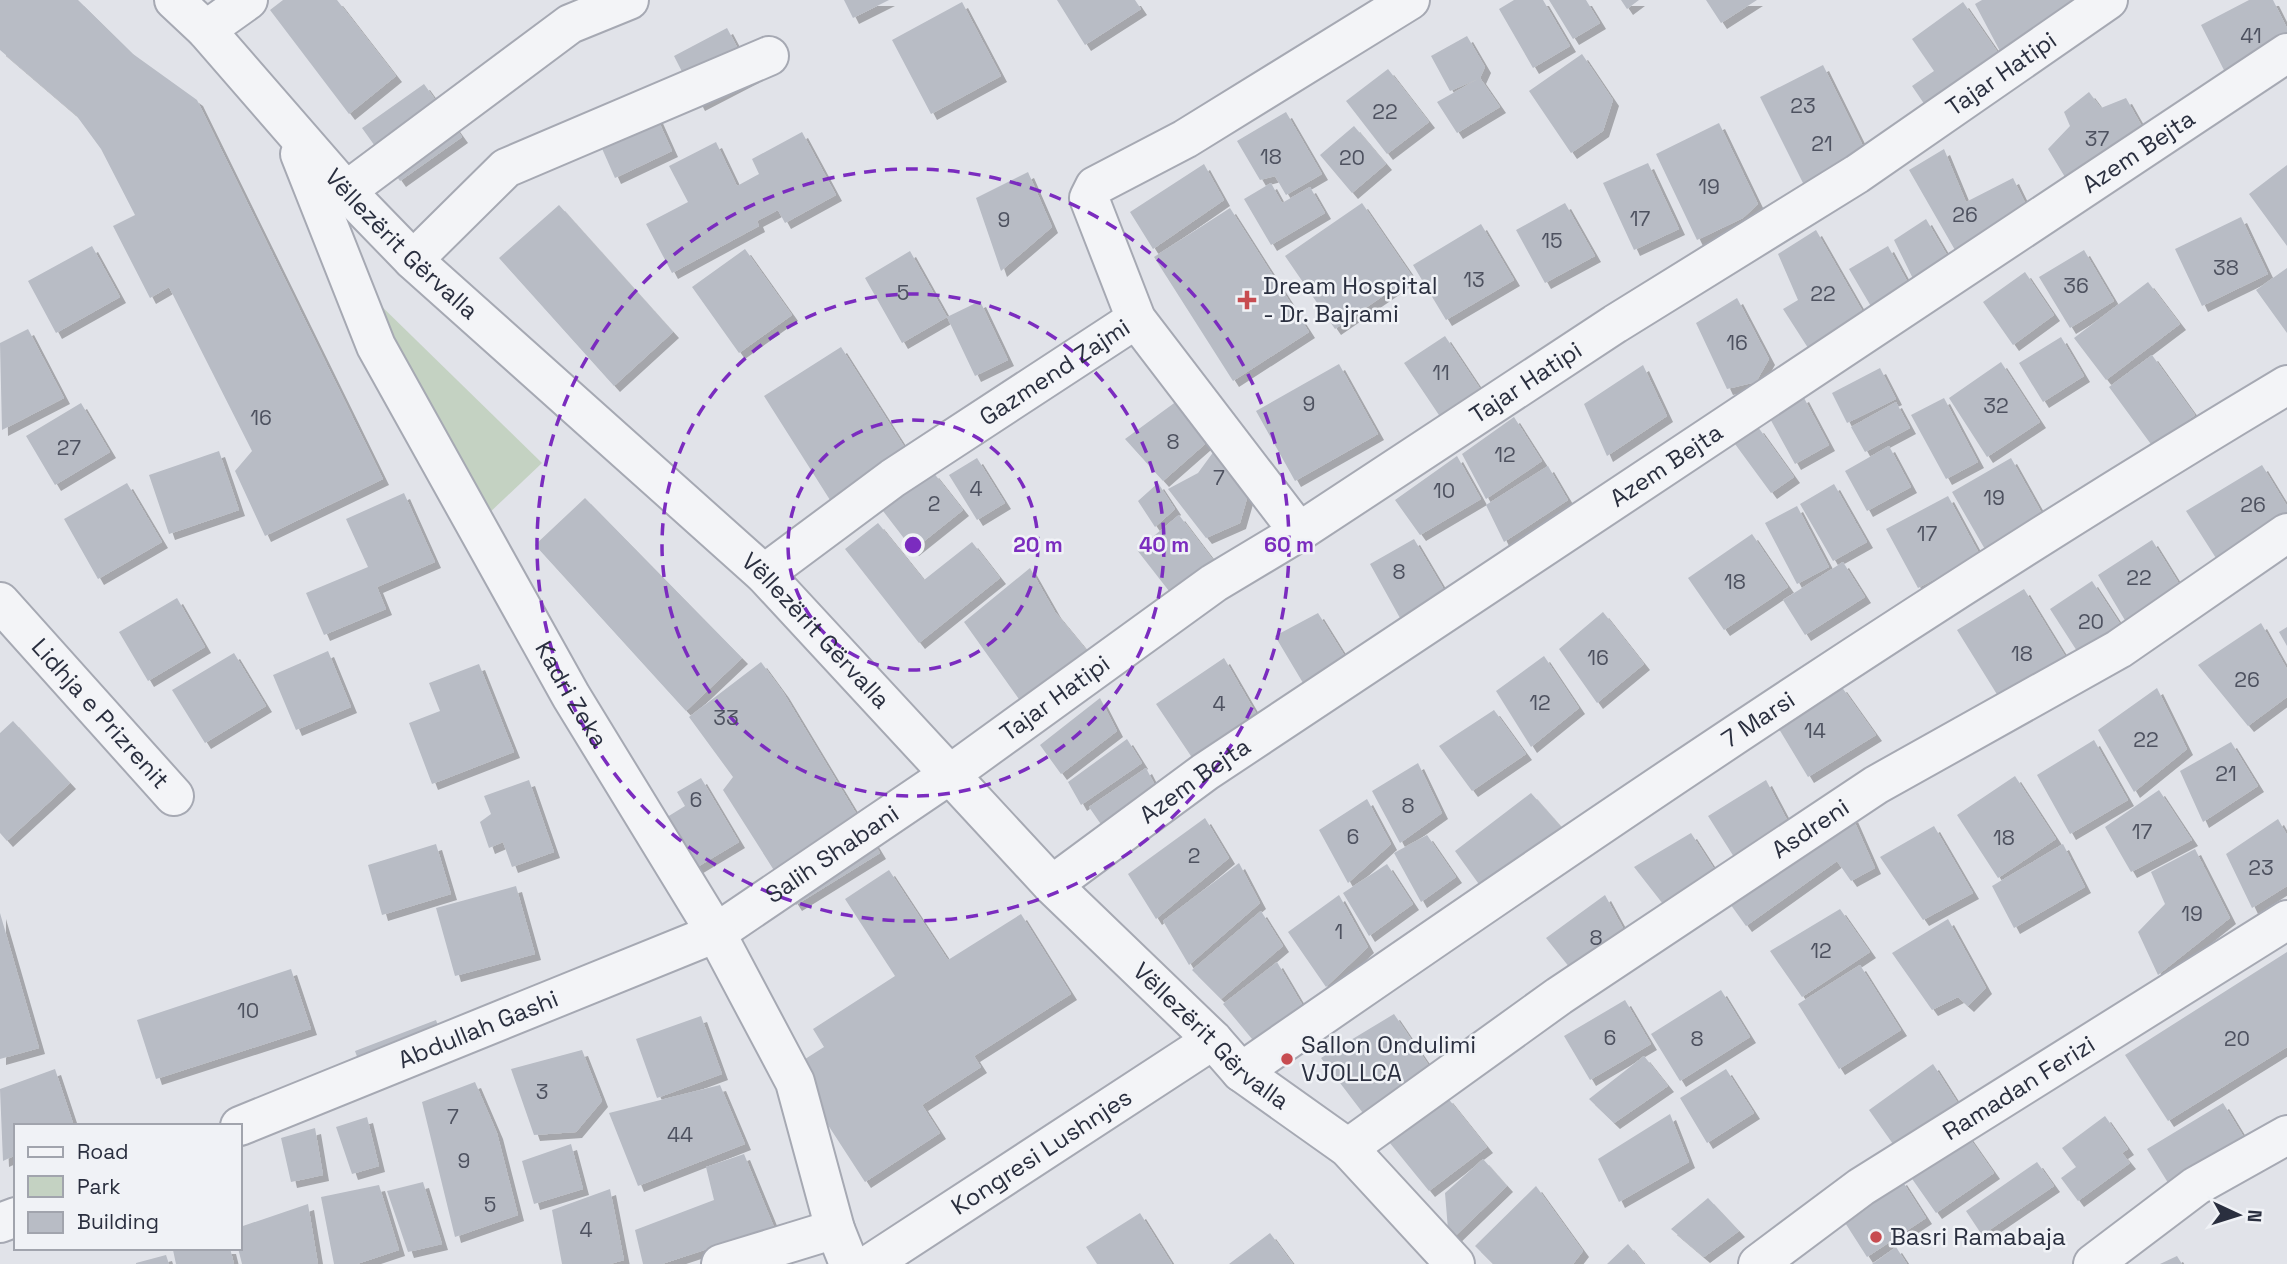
<svg xmlns="http://www.w3.org/2000/svg" width="2287" height="1264" font-family="'Space Grotesk',sans-serif">
<style>
.green{fill:#c4d2c2}
.building{fill:#b8bcc5;filter:url(#shadow)}
.lines{fill:none;stroke-linecap:round;stroke-linejoin:round}
.minor-casing{stroke:#a6a9b3;stroke-width:42}
.tertiary-casing{stroke:#a6a9b3;stroke-width:42}
.minor{stroke:#f3f4f7;stroke-width:38}
.tertiary{stroke:#f3f4f7;stroke-width:38}
.ring{fill:none;stroke:#7b2cbf;stroke-width:3.5;stroke-dasharray:12 9}
.poi-dot{fill:#c74c51;stroke:#f0f2f6;stroke-width:2.5}
.labels{text-anchor:middle;stroke-width:5;stroke-linejoin:round;paint-order:stroke}
.number-label{font-size:21px;fill:#4e5260}
.street-label{font-size:24px;fill:#2a2f3f;stroke:#f0f2f6}
.poi-label{font-size:24px;fill:#2a2f3f;stroke:#f0f2f6;text-anchor:start}
.centre{fill:#7b2cbf;stroke:#f0f2f6;stroke-width:3.5}
.ring-label{font-size:21px;text-anchor:middle;font-weight:bold;fill:#7b2cbf;stroke:#f0f2f6;stroke-width:5;stroke-linejoin:round;paint-order:stroke}
</style>
<defs>
<filter id="shadow"><feDropShadow dx="6" dy="6" stdDeviation="0" flood-color="#0004"/></filter>
</defs>
<rect width="100%" height="100%" fill="#e1e3e9"/>
<path class="green" d="M371,296L542,463L468,533Z"/>
<path class="building" d="M0,0H78L133,54L197,100L383,479L265,536L235,471L252,451L169,287L150,298L113,226L135,215L101,149L76,115L0,50Z
M283,0H337L396,76L349,114L270,10Z
M844,0H889L853,18Z
M1057,0H1135L1141,9L1085,45Z
M1514,0H1543L1570,46L1533,68L1499,9Z
M1549,0H1586L1600,23L1573,39Z
M1621,0H1639L1627,9Z
M1706,0H1757L1721,23Z
M1982,0H2077L2001,53L1975,4Z
M2249,0H2273L2287,28V43L2226,74L2201,25Z
M962,2L1001,76L931,114L892,40Z
M1963,2L2001,57L1927,108L1912,86L1934,71L1912,39Z
M727,28L753,77L699,105L674,56Z
M1467,36L1485,67L1480,78L1500,107L1457,133L1437,102L1478,79L1450,91L1431,56Z
M1582,54L1613,100L1603,131L1571,153L1529,91Z
M1823,65L1867,154L1804,185L1760,97Z
M1388,69L1429,122L1387,154L1346,101Z
M424,84L462,137L400,181L362,128Z
M2089,92L2101,108L2126,98L2148,137L2071,187L2048,149L2070,126L2064,112Z
M646,93L672,151L615,178L589,119Z
M1286,112L1322,174L1286,195L1275,176L1260,180L1237,141Z
M1719,123L1758,204L1743,218L1697,240L1656,154Z
M1354,126L1386,164L1352,193L1320,155Z
M802,132L836,195L785,223L778,210L757,221L759,226L672,273L646,224L688,202L669,166L716,142L737,186L759,174L752,159Z
M1944,149L1966,202L2013,178L2030,213L1959,257L1909,170Z
M1648,163L1679,229L1634,250L1603,183Z
M1204,164L1224,200L1153,249L1130,212Z
M2287,165V246L2249,194Z
M1028,172L1052,227L1001,271L976,198Z
M1271,183L1282,203L1310,187L1325,213L1271,245L1244,199Z
M1362,203L1412,276L1335,329L1285,256Z
M1565,203L1595,256L1545,283L1516,230Z
M559,205L673,332L614,386L499,258Z
M1230,208L1309,332L1233,381L1154,257Z
M2241,217L2268,274L2202,306L2175,249Z
M1926,219L1954,267L1919,291L1894,240Z
M1481,224L1514,280L1446,320L1413,265Z
M1816,230L1863,312L1810,351L1783,309L1798,300L1778,254Z
M92,246L120,297L56,333L28,281Z
M1888,246L1914,294L1879,320L1849,269Z
M745,249L792,315L739,353L692,287Z
M2084,250L2114,301L2070,328L2039,277Z
M910,251L947,317L902,343L865,278Z
M2287,268V333L2256,290Z
M2025,272L2054,315L2013,345L1983,302Z
M2148,282L2180,324L2106,380L2074,338Z
M1737,298L1769,359L1756,382L1727,389L1696,323Z
M980,301L1008,360L975,376L947,317Z
M28,329L64,398L2,430L0,343Z
M1445,336L1483,393L1443,421L1404,363Z
M2061,337L2084,376L2043,402L2019,363Z
M841,347L907,451L830,500L764,396Z
M2152,355L2195,415L2153,447L2109,387Z
M2001,362L2040,422L1987,457L1949,398Z
M1339,364L1378,434L1295,481L1256,411Z
M1643,365L1667,416L1607,456L1584,404Z
M1880,368L1896,399L1847,423L1832,393Z
M1803,396L1829,445L1795,464L1768,415Z
M1944,398L1978,462L1946,479L1911,415Z
M1177,401L1213,437L1163,481L1125,439Z
M1896,402L1910,428L1865,452L1851,427Z
M81,403L110,452L55,485L26,436Z
M1514,417L1542,461L1486,499L1462,454Z
M1758,427L1794,477L1771,493L1735,444Z
M1889,446L1911,487L1867,511L1845,471Z
M1217,447L1250,488L1240,523L1206,538L1168,489L1198,473Z
M219,451L239,510L169,534L149,475Z
M1457,456L1481,499L1420,535L1395,500Z
M977,458L1005,503L977,520L949,475Z
M2011,458L2044,517L1986,551L1952,492Z
M2262,465L2287,506V522L2221,566L2186,511Z
M1548,466L1568,500L1504,542L1486,505Z
M933,472L963,510L913,550L883,511Z
M127,483L162,542L98,579L64,519Z
M1158,483L1175,509L1155,527L1138,501Z
M1834,484L1867,542L1833,561L1800,504Z
M404,493L435,562L377,587L386,609L324,635L306,593L368,567L346,519Z
M1948,496L1980,555L1918,588L1886,529Z
M585,498L742,658L686,711L535,545Z
M1797,506L1829,567L1797,584L1765,523Z
M1179,515L1217,565L1176,600L1137,550Z
M878,523L924,580L972,542L1000,578L919,643L845,549Z
M1752,534L1788,587L1724,630L1688,578Z
M1414,539L1449,598L1405,627L1370,564Z
M2152,540L2183,590L2129,627L2098,575Z
M1843,562L1865,597L1805,635L1783,600Z
M1030,568L1055,612L1093,658L1026,709L964,622Z
M2092,581L2126,633L2084,662L2050,609Z
M2024,589L2065,656L1998,696L1957,630Z
M177,598L205,647L148,681L119,632Z
M1603,612L1644,664L1597,703L1559,649Z
M1318,613L1351,666L1309,693L1275,636Z
M2261,623L2287,669V697L2248,726L2198,665Z
M2287,627V646L2279,632Z
M328,651L351,707L296,730L273,675Z
M234,653L266,706L205,743L172,690Z
M1544,656L1579,708L1531,747L1496,691Z
M1224,658L1257,715L1195,762L1156,704Z
M761,662L783,692L880,853L796,905L723,790L733,777L689,717Z
M479,664L514,752L432,784L409,723L440,711L429,683Z
M1841,686L1876,735L1808,777L1779,729Z
M2157,688L2187,749L2134,792L2098,730Z
M1100,698L1117,731L1061,774L1040,745Z
M1494,710L1526,754L1472,791L1439,746Z
M13,721L70,783L7,841L0,833V733Z
M1127,739L1142,763L1081,805L1068,782Z
M2094,740L2128,800L2070,834L2037,775Z
M2231,742L2258,786L2203,822L2180,771Z
M1418,763L1442,813L1400,843L1372,791Z
M1146,768L1160,795L1109,836L1089,807Z
M2015,776L2056,839L1998,878L1957,815Z
M701,778L739,842L689,872L659,822L685,806L677,792Z
M529,780L554,852L512,867L503,842L489,848L480,822L491,814L484,796Z
M1766,780L1793,831L1741,868L1708,816Z
M2159,790L2192,840L2131,872L2105,827Z
M1531,793L1570,837L1486,894L1455,851Z
M1367,799L1391,844L1348,883L1319,830Z
M1852,816L1875,868L1851,881L1837,861L1746,926L1723,894Z
M1205,818L1229,858L1156,919L1128,874Z
M2278,819L2287,835V886L2252,908L2226,854Z
M1934,826L1973,893L1923,920L1880,857Z
M1691,833L1720,878L1670,913L1634,867Z
M1427,835L1456,877L1421,902L1394,853Z
M436,844L451,894L382,915L368,865Z
M2063,844L2085,887L2014,928L1992,886Z
M2195,849L2230,918L2158,975L2138,932L2165,904L2151,872Z
M1239,863L1260,903L1189,965L1163,921Z
M1387,864L1413,904L1369,936L1343,893Z
M889,870L948,960L1021,914L1071,994L974,1056L981,1067L922,1105L940,1133L865,1182L791,1068L824,1047L813,1029L895,976L845,899Z
M516,886L535,954L455,976L436,908Z
M1339,895L1368,947L1326,987L1288,932Z
M1605,895L1629,939L1578,978L1546,938Z
M1840,909L1870,952L1802,997L1770,951Z
M1261,911L1283,946L1221,999L1192,970Z
M0,913L39,1048L0,1059Z
M1948,919L1986,988L1968,1006L1958,997L1932,1010L1892,953Z
M2287,952V1047L2168,1121L2125,1055Z
M1277,962L1303,1006L1257,1045L1223,1004Z
M1860,965L1901,1030L1839,1069L1798,1004Z
M291,969L311,1029L156,1079L137,1020Z
M1721,990L1750,1037L1680,1081L1651,1034Z
M1625,1000L1651,1044L1590,1080L1564,1036Z
M1394,1014L1434,1073L1369,1121L1321,1058Z
M701,1016L722,1074L657,1098L636,1039Z
M436,1020L446,1048L365,1079L355,1051Z
M582,1050L602,1101L576,1132L534,1135L511,1069Z
M1644,1056L1668,1086L1614,1123L1589,1099Z
M1933,1064L1961,1108L1900,1154L1869,1110Z
M55,1069L74,1126H16V1155L3,1161L0,1089Z
M1726,1069L1754,1113L1707,1143L1680,1098Z
M475,1082L497,1133L518,1215L455,1237L422,1102Z
M720,1085L745,1144L638,1186L609,1113Z
M1447,1097L1487,1147L1429,1191L1385,1137Z
M2223,1103L2245,1139L2170,1186L2147,1149Z
M1670,1114L1689,1162L1619,1202L1598,1159Z
M2105,1116L2128,1149L2122,1153L2130,1163L2078,1201L2061,1178L2076,1167L2062,1148Z
M367,1117L379,1166L352,1174L336,1127Z
M315,1128L323,1175L291,1182L281,1138Z
M1966,1133L1994,1173L1936,1213L1908,1173Z
M571,1144L583,1189L534,1204L522,1161Z
M744,1154L774,1227L662,1264H643L635,1230L714,1200L706,1167Z
M1483,1159L1507,1186L1449,1242L1445,1193Z
M2037,1162L2054,1186L1982,1235L1966,1211Z
M1901,1179L1926,1218L1867,1257L1842,1218Z
M423,1182L442,1244L408,1252L387,1191Z
M379,1185L399,1250L357,1264H334L321,1197Z
M1536,1186L1583,1251L1573,1264H1493L1475,1246Z
M610,1189L624,1260L610,1264H562L552,1210Z
M1708,1198L1739,1231L1704,1257L1671,1229Z
M308,1204L318,1264H242L238,1248L240,1227Z
M1140,1213L1172,1264H1097L1086,1247Z
M1270,1233L1293,1264H1229Z
M1628,1244L1644,1264H1607Z
M1896,1247L1907,1264H1872Z
M178,1248H230L234,1264H176L173,1250Z
M166,1255L169,1264H136V1263Z
M2177,1256L2182,1264H2160Z"/>
<g class="lines">
<defs>
<g id="minor">
<path d="M206,30L248,0"/>
<path d="M346,191L570,24L629,0"/>
<path d="M413,260L506,168L769,56"/>
<path d="M1299,532L1136,319L1089,198L1095,186L1185,139L1410,0"/>
<path id="s1" d="M764,574L893,478L1136,319"/>
<path id="s2" d="M0,602L174,796"/>
<path id="s3" d="M1052,885L1205,772L2287,53"/>
<path id="s4" d="M1241,1072C1584,834 1929,599 2287,385"/>
<path id="s5" d="M240,1126L716,933L949,775L1214,583L1299,532L1615,324L1857,174L2108,0"/>
<path id="s6" d="M1348,1148L1559,996L1876,785L2119,649L2287,533"/>
<path d="M0,1223L16,1217"/>
<path d="M721,1264L835,1229"/>
<path id="s7" d="M870,1264L1213,1040"/>
<path id="s8" d="M1758,1264L1861,1187L2287,920"/>
<path d="M2093,1264L2196,1186L2287,1135"/>
</g>
<g id="tertiary">
<path id="s9" d="M174,0L206,30L346,191L413,260L764,574L1052,885L1213,1040L1241,1072L1348,1148L1455,1264"/>
<path id="s10" d="M300,154L376,346L571,696L716,933L795,1082L835,1229L849,1264"/>
</g>
</defs>
<use href="#minor" class="minor-casing"/>
<use href="#tertiary" class="tertiary-casing"/>
<use href="#minor" class="minor"/>
<use href="#tertiary" class="tertiary"/>
</g>
<g class="ring">
<circle cx="913" cy="545" r="125"/>
<circle cx="913" cy="545" r="251"/>
<circle cx="913" cy="545" r="376"/>
</g>
<g class="poi-dot">
<path d="M1243.5 289.5h7v7h7v7h-7v7h-7v-7h-7v-7h7z"/>
<circle cx="1287" cy="1059" r="7"/>
<circle cx="1876" cy="1237" r="7"/>
</g>
<g class="labels">
<g class="number-label">
<text x="2251" y="43">41</text>
<text x="1803" y="113">23</text>
<text x="1385" y="119">22</text>
<text x="2097" y="146">37</text>
<text x="1822" y="151">21</text>
<text x="1271" y="164">18</text>
<text x="1352" y="165">20</text>
<text x="1709" y="194">19</text>
<text x="1965" y="222">26</text>
<text x="1640" y="226">17</text>
<text x="1004" y="227">9</text>
<text x="1552" y="248">15</text>
<text x="2226" y="275">38</text>
<text x="1474" y="287">13</text>
<text x="2076" y="293">36</text>
<text x="903" y="300">5</text>
<text x="1823" y="301">22</text>
<text x="1737" y="350">16</text>
<text x="1441" y="380">11</text>
<text x="1309" y="411">9</text>
<text x="1996" y="413">32</text>
<text x="261" y="425">16</text>
<text x="1173" y="449">8</text>
<text x="69" y="455">27</text>
<text x="1505" y="462">12</text>
<text x="1219" y="485">7</text>
<text x="976" y="496">4</text>
<text x="1444" y="498">10</text>
<text x="1994" y="505">19</text>
<text x="934" y="511">2</text>
<text x="2253" y="512">26</text>
<text x="1927" y="541">17</text>
<text x="1399" y="579">8</text>
<text x="2139" y="585">22</text>
<text x="1735" y="589">18</text>
<text x="2091" y="629">20</text>
<text x="2022" y="661">18</text>
<text x="1598" y="665">16</text>
<text x="2247" y="687">26</text>
<text x="1540" y="710">12</text>
<text x="1219" y="711">4</text>
<text x="726" y="725">33</text>
<text x="1815" y="738">14</text>
<text x="2146" y="747">22</text>
<text x="2226" y="781">21</text>
<text x="696" y="807">6</text>
<text x="1408" y="813">8</text>
<text x="2142" y="839">17</text>
<text x="1353" y="844">6</text>
<text x="2004" y="845">18</text>
<text x="1194" y="863">2</text>
<text x="2261" y="875">23</text>
<text x="2192" y="921">19</text>
<text x="1339" y="939">1</text>
<text x="1596" y="945">8</text>
<text x="1821" y="958">12</text>
<text x="248" y="1018">10</text>
<text x="1610" y="1045">6</text>
<text x="1697" y="1046">8</text>
<text x="2237" y="1046">20</text>
<text x="542" y="1099">3</text>
<text x="453" y="1124">7</text>
<text x="680" y="1142">44</text>
<text x="464" y="1168">9</text>
<text x="490" y="1212">5</text>
<text x="586" y="1237">4</text>
</g>
<g class="street-label">
<text dy="8" stroke="none"><textPath href="#s5" startOffset="2060">Tajar Hatipi</textPath></text>
<text dy="8" stroke="none"><textPath href="#s3" startOffset="1311">Azem Bejta</textPath></text>
<text dy="8" stroke="none"><textPath href="#s9" startOffset="334">Vëllezërit Gërvalla</textPath></text>
<text dy="8" stroke="none"><textPath href="#s1" startOffset="354">Gazmend Zajmi</textPath></text>
<text dy="8" stroke="none"><textPath href="#s5" startOffset="1493">Tajar Hatipi</textPath></text>
<text dy="8" stroke="none"><textPath href="#s3" startOffset="744">Azem Bejta</textPath></text>
<text dy="8" stroke="none"><textPath href="#s9" startOffset="901">Vëllezërit Gërvalla</textPath></text>
<text dy="8" stroke="none"><textPath href="#s10" startOffset="606">Kadri Zeka</textPath></text>
<text dy="8" stroke="none"><textPath href="#s5" startOffset="926">Tajar Hatipi</textPath></text>
<text dy="8" stroke="none"><textPath href="#s2" startOffset="150">Lidhja e Prizrenit</textPath></text>
<text dy="8" stroke="none"><textPath href="#s4" startOffset="626">7 Marsi</textPath></text>
<text dy="8" stroke="none"><textPath href="#s3" startOffset="177">Azem Bejta</textPath></text>
<text dy="8" stroke="none"><textPath href="#s6" startOffset="562">Asdreni</textPath></text>
<text dy="8" stroke="none"><textPath href="#s5" startOffset="654">Salih Shabani</textPath></text>
<text dy="8" stroke="none"><textPath href="#s5" startOffset="257">Abdullah Gashi</textPath></text>
<text dy="8" stroke="none"><textPath href="#s9" startOffset="1468">Vëllezërit Gërvalla</textPath></text>
<text dy="8" stroke="none"><textPath href="#s8" startOffset="315">Ramadan Ferizi</textPath></text>
<text dy="8" stroke="none"><textPath href="#s7" startOffset="205">Kongresi Lushnjes</textPath></text>
</g>
<g class="poi-label">
<text x="1263" y="294">Dream Hospital<tspan x="1263" dy="28">- Dr. Bajrami</tspan></text>
<text x="1301" y="1053">Sallon Ondulimi<tspan x="1301" dy="28">VJOLLCA</tspan></text>
<text x="1890" y="1245">Basri Ramabaja</text>
</g>
</g>
<circle cx="913" cy="545" r="10" class="centre"/>
<g class="ring-label">
<text x="1038" y="552">20 m</text>
<text x="1164" y="552">40 m</text>
<text x="1289" y="552">60 m</text>
</g>
<rect x="14" y="1124" width="228" height="126" fill="#f0f2f6" stroke="#a1a4ad" stroke-width="2"/>
<rect x="28" y="1147" width="35" height="10" fill="#f3f4f7" stroke="#a1a4ad" stroke-width="2"/>
<text x="77" y="1159" font-size="21" fill="#2a2f3f">Road</text>
<rect x="28" y="1176" width="35" height="21" fill="#c4d2c2" stroke="#a1a4ad" stroke-width="2"/>
<text x="77" y="1194" font-size="21" fill="#2a2f3f">Park</text>
<rect x="28" y="1212" width="35" height="21" fill="#b8bcc5" stroke="#a1a4ad" stroke-width="2"/>
<text x="77" y="1229" font-size="21" fill="#2a2f3f">Building</text>
<g transform="translate(2238 1215) rotate(94)" stroke="#f0f2f6" stroke-width="5" paint-order="stroke">
<path d="M0-5L12 26L0 18L-12 26Z" fill="#2a2f3f"/>
<text y="-10" font-size="19" font-weight="bold" text-anchor="middle" fill="#2a2f3f">N</text>
</g>
</svg>
